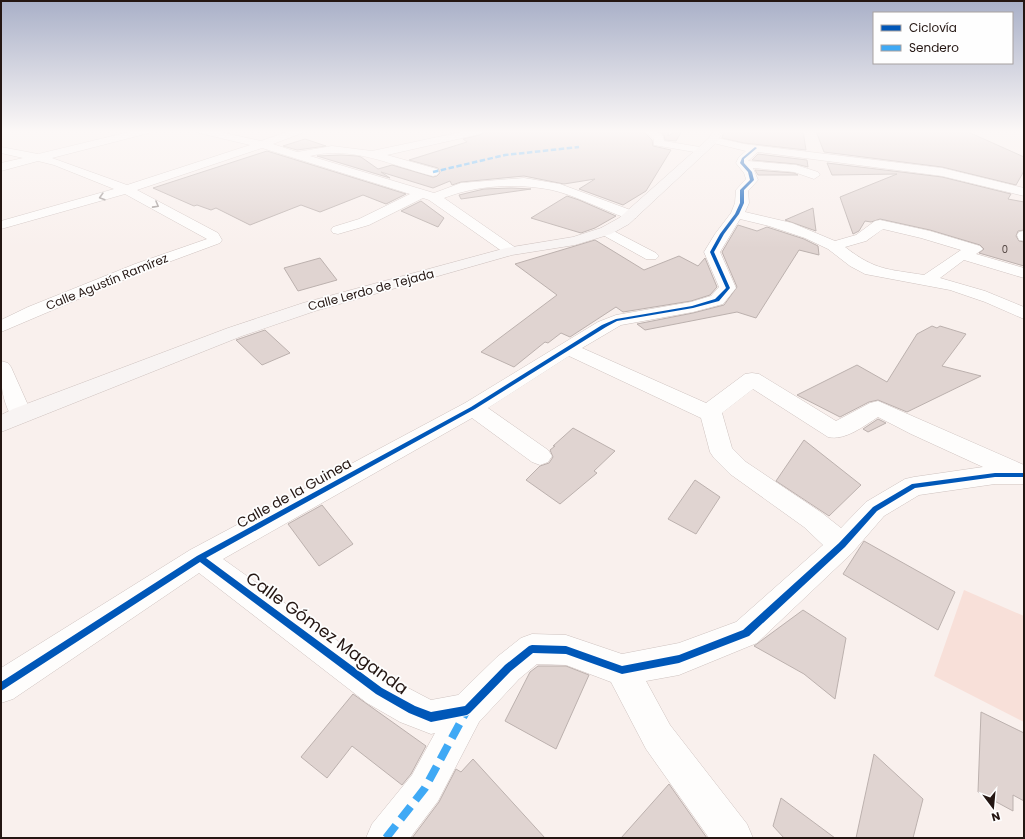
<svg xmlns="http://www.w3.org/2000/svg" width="1025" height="839" font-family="Poppins,sans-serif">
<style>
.green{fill:#f8e0d9}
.building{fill:#e0d4d1;stroke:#bcb1ae}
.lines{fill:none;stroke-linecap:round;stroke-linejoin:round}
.street-casing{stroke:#cfc3c0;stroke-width:1}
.secondary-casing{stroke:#cfc3c0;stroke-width:1}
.path{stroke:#dad6d6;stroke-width:1.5;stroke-dasharray:0.5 1.5;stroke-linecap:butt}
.street{fill:#fefdfc;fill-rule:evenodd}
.secondary{fill:#f8f4f3;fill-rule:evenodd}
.quiet-far1{stroke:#3fa9f5;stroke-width:2.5;stroke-dasharray:5.5 2.5;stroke-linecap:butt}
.quiet{stroke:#3fa9f5;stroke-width:8;stroke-dasharray:16 8;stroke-linecap:butt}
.cycleway-casing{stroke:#fefefe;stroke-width:2}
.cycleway{fill:#0057b8;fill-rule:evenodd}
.oneway{stroke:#9c9593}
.labels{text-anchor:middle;stroke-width:3.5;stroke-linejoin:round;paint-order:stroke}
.far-number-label{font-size:10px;fill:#534642}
.far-street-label{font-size:12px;fill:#241612;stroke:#fefefe}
.street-label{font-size:14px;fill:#241612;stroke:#fefefe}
.near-street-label{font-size:17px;fill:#241612;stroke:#fefefe}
</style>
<rect width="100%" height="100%" fill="#f9f0ed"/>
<path class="green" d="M964,590L1024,616V722L934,676Z"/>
<path class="building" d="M486,131H643L652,140L653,146L671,150L646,191L623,205L579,189L595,179L564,184L524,176L461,182L452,185L450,181L433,188L381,172L390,178L317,156L341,155L357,156L361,157L378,169L392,165L433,177L437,176L440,173L438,168L409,160L467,142L463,139L480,135Z
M658,131H669L668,136L677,131H682L676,141L665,140L664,135Z
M724,131H803L806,150L744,143L722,138Z
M816,131H966L1024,157V171L1016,185L942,167L824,152Z
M305,139L326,146L297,150L283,146Z
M267,151L406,194L386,204L363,195L320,212L301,205L250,225L216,208L211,210L197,205L194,206L153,188Z
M758,154L807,160L808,167L796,164L752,160Z
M827,163L942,177L1011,194L1008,199L1024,202V230L1018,231L1016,236L1019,241L1024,242V266L979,253L984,249L980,245L930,230L880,219L871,222L865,221L859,231L853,234L840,197L897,174L832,175Z
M755,170L794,173L798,175H758Z
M511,188L531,189L461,199L459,195L484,189Z
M567,196L579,200L616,216L595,228L581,233L531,218Z
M421,201L444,218L438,227L401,211Z
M813,208L816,231L785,220Z
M738,225L757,231L767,227L804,239L818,246L819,255L799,250L756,318L737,312L645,330L637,324L693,313L724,305L737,287L722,252Z
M595,240L644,270L679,256L698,266L705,258L717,287L710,295L691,301L623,312L616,307L570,337L561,333L548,343L545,342L514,367L481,352L557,295L515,264Z
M320,258L337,280L298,291L284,268Z
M932,326L937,328L940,326L966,334L942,366L981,376L907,412L878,400L869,402L840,417L797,395L857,365L887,382L917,334Z
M265,330L290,353L262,365L236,340Z
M878,419L886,423L868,432L863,429Z
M573,428L615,451L594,471L597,473L560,504L526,480L540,466L549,463L553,457L550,450L555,446H553Z
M804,440L861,485L829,516L776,481Z
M695,480L720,497L696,534L668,519Z
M322,505L353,544L319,566L288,524Z
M864,541L955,592L938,630L843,574Z
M803,610L846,638L835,699L804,674L754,646Z
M538,666H566L589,675L556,749L505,721L530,672Z
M353,694L426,746L411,774L402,785L352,746L327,778L301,757Z
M981,712L1024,733V801L1013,795V811L978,792Z
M874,754L923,799L913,838H856Z
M473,759L493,781L545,838H412L439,802L456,769L461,772Z
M669,784L707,838H621Z
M781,798L835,838H784L773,826Z"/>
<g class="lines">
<defs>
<path id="street" d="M133,131H150L149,133L52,158L127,185L250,145L199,133L198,131H216L261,141L289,131H303L302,133L273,144L297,152L332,146L372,151L466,131H485L480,134L387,155L437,169L439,172L437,175L433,176C393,166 352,145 310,156L434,193L461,183L524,178L560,184L636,212L638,215L636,218H626C604,210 574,195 552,190C517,183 477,185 444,198L516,248L519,251L516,254H506L429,200L423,198L369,225L338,234L333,233L331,230L333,227L359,219L410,194L262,148L137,190L218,233L222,240L220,243L147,270L1,332V320L28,307L135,264L207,239L125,194L1,229V221L114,189L54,165L38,161L1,171V163L23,158L1,153V147L38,154Z
M644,131H656L663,136L664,141L700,147L706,150L700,153L654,145V139Z
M713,137L744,144L942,168L1024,188V196L942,176L758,152L748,161L796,165L818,172L820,175L814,179L794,172L753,168L758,180L748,191L749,203L745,212L792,223L835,241L856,235L875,221L880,220L930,231L980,246L983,249L976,254L1024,268V278L964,260L940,278L985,291L1019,305L1024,307V319L985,302L950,290L865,274L850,266L828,249L805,238L769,226L740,219L720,252L736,288L723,304L693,312L621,325L582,348L706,403L745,374L752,373L759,374L836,421L870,403L878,401L1024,465V484H995L919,495L884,516L852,553L757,643L679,675L646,681L670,725L747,824L753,838H709L646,749L611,682L566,665L537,664L519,679L479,722L438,801L410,838H366L372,824L412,775L435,733L431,734L400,722L367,703L199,573L13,699L1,703V668L190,550L465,403L598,322L616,315L691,302L711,296L719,287L704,252L715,234L731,213L735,203L736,190L746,179L744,173L736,163L739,157L746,151L709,142L708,140L709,138ZM883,229L921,238L961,250L924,275C888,269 876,271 845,247L866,241ZM569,356L701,418L710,452L714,458L730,474L804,527L823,545L736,622L679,643L622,654L566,635L532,634L521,638L497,657L458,695L431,700L391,679L223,559L472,418L532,462L540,465L548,462L552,456L548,450L488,408ZM753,389L828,437C845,441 864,426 878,417L911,434L983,467L914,477L905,479L866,502L841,528L822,513L746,462L732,448L722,413Z
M606,227L656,253L659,256L656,259H646L601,234L599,231L601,228Z
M1024,231V241L1019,240L1017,235L1019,232Z
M1,361L8,363L11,367L32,414L29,419L21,421L13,419C1,399 1,384 1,361Z"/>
<path id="secondary" d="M713,131H723L717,142L629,224L611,234L575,245L512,255L315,311L242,336L1,432V415L13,409L228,328L303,303L506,248L573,237L601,228L619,218L709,138Z"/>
</defs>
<use href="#street" class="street-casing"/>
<use href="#secondary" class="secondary-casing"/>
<path class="path" d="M880,131L907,139"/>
<use href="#street" class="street"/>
<use href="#secondary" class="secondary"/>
<path class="quiet-far1" d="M433,172L505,155L579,147"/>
<path class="quiet" d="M386,838L425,788L467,710"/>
<defs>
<path id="cycleway" d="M755,147L757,148L744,159V163L752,172L754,180L744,190V203L739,214L724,234L714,252L730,288L719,301L693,308L617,321L606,327L475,409L206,558L382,688L415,706L431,712L465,706L505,665L529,646L532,645L566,646L622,666L679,655L743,630L839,543L873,507L912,484L995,473H1024V477H995L915,488L877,511L845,547L749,636L679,663L622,674L566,654L533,653L511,671L470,713L467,715L431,722L409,713L376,694L200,562L1,691V682L197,556L471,407L602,325L616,319L692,306L715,299L726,288L710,252L720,234L735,214L740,203V190L750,180L748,172L740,163L742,158Z"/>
</defs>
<use href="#cycleway" class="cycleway-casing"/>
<use href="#cycleway" class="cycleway"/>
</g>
<defs><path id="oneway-chevron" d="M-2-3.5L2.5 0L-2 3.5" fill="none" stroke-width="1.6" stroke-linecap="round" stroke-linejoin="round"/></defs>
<g class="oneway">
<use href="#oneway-chevron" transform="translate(102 197) rotate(164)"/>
<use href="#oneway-chevron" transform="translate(156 205) rotate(29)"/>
</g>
<linearGradient id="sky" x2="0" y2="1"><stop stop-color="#a9b0c8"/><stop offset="0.53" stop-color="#fcf8f7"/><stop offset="1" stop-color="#fcf8f7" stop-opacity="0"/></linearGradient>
<rect width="1025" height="248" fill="url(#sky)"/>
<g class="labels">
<g class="far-number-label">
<text x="1005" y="253">0</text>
</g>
<g class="far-street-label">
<text transform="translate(107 282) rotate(-22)" y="4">Calle Agustín Ramírez</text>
<text transform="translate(371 290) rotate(-15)" y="4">Calle Lerdo de Tejada</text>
</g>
<g class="street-label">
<text transform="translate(294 493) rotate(-29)" y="5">Calle de la Guinea</text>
</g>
<g class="near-street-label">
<text transform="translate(327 633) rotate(36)" y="6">Calle Gómez Maganda</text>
</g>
</g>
<rect width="1025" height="839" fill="none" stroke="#241612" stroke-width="4"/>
<rect x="873" y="12" width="140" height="52" fill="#fefefe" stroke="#a7a1a0"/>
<rect x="881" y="25" width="20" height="6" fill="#0057b8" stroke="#a7a1a0"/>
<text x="909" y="32" font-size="12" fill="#241612">Ciclovía</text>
<rect x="881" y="45" width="20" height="6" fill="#3fa9f5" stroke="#a7a1a0"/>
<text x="909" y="52" font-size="12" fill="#241612">Sendero</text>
<g transform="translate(993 807) rotate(164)" stroke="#fefefe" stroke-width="3" paint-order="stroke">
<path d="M0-3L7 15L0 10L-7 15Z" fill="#241612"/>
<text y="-6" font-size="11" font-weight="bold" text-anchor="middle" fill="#241612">N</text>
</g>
</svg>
